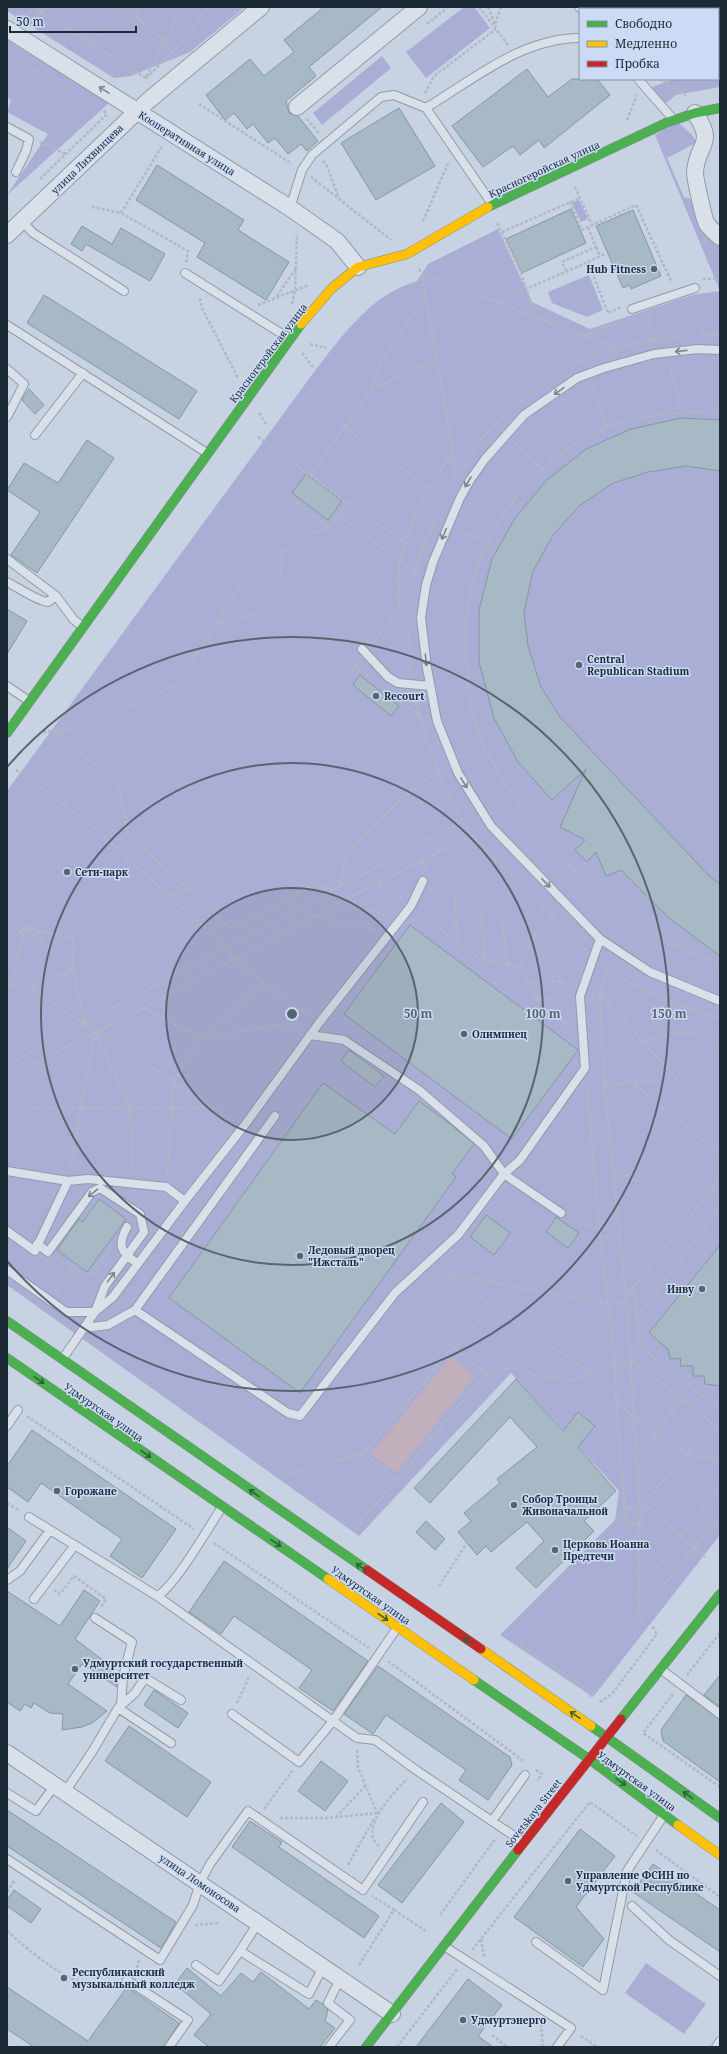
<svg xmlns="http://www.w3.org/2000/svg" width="727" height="2054" font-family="'Noto Serif',serif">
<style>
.green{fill:#aaaed5}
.water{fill:#c1afbc}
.building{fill:#a8b9c6;stroke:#8796a2}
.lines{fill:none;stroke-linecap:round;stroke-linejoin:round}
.lane-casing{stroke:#919ba7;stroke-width:10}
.street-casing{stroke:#919ba7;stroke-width:18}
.fast-casing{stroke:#818b96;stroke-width:10}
.slow-casing{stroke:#818b96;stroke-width:10}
.jam-casing{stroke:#818b96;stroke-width:10}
.path{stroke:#b1b8c3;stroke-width:2.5;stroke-dasharray:3 2;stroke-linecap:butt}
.lane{stroke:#dae0ea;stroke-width:8}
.street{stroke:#dae0ea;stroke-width:16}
.fast{stroke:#4caf50;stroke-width:9}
.slow{stroke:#ffc107;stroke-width:9}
.jam{stroke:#c62828;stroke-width:9}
.oneway{stroke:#7a858f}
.oneway2{stroke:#2f5f3f}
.ring{fill:none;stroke:#576571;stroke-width:2}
.poi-dot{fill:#576571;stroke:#ccdbf5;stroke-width:1.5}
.labels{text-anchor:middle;stroke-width:3;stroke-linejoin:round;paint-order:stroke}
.street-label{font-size:10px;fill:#1b2a34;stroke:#ccdbf5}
.poi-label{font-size:10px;font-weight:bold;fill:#1b2a34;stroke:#ccdbf5;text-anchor:start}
.centre{fill:#576571;stroke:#ccdbf5;stroke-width:2}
.ring-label{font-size:12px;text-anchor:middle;font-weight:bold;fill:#576571;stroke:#ccdbf5;stroke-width:3;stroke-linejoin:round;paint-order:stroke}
</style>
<rect width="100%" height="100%" fill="#c7d2e2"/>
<path class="green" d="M7,7H245L190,52L131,76L114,78L7,11Z
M464,7H474L490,28L426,78L406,52Z
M7,40L110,102L7,195L48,134L7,112L11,100L7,97Z
M720,47V87L676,95L665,104L652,87L674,79H718V49Z
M382,56L391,68L322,125L313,113Z
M678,122L693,136L696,143L667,158L684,197L694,200L720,240V1535L593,1697L500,1635L615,1520L619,1491L511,1373L359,1536L7,1285V791L314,372C343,335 370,295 417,281L428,264L498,229L532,302L590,329L692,295L720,291L655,135Z
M579,200L588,219L581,222L572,203Z
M589,275L603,310L587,317L552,303L548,292Z
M646,1963L706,2004L684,2034L625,1993Z"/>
<path class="water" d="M451,1356L475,1376L396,1473L371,1454Z"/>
<path class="building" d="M324,7H382L309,67L316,76L286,101L289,113L298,116L318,141L307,151L301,144L288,154L275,138L268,143L253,124L247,129L234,113L225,120L206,95L250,59L264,76L294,52L284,40Z
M527,69L548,97L572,79H597L610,95L544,148L539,140L520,155L513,146L483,167L452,126Z
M399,108L435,166L376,200L341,143Z
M157,165L244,220L238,230L289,262L266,300L197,257L205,243L136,200Z
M571,209L586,243L522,273L506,239Z
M633,210L661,276L631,289L630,285L623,288L596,226Z
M82,226L112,244L121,228L165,254L150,281L86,244L82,251L71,244Z
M44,295L197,391L179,419L27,323Z
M29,389L44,405L35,414L22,400Z
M681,418L720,420V471L686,466L648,472L613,483L579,506L553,535L533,571L524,612L528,646L541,687L560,717L709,876L720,884V956L669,918L621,870L606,876L596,852L587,862L575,850L585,840L560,827L586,769L552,800L518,762L494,718L479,662V610L492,559L515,518L547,480L586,449L631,429Z
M87,440L114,458L37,573L11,555L40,512L7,490L24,463L58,483Z
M306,474L342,501L328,520L292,493Z
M7,609L27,621L7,654Z
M360,675L399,706L391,716L353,685Z
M410,925L578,1050L512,1139L344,1014Z
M349,1050L384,1076L375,1087L341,1061Z
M323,1083L395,1134L419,1101L450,1124L474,1144L452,1174L456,1177L300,1393L169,1298Z
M99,1199L126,1219L87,1272L57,1250L79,1219L83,1222Z
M486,1215L510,1233L494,1255L470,1237Z
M556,1217L579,1233L568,1248L546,1232Z
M720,1245V1386L705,1384L704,1376H693V1366H680L681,1358L670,1359L668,1349L649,1333Z
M516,1379L563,1431L578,1412L595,1426L578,1447L616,1491L584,1521L594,1531L536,1588L516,1568L544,1541L527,1522L491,1552L486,1546L477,1555L458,1532L471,1521L464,1513L500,1483L497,1479L537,1447L510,1417L430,1503L414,1488Z
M32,1430L176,1529L142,1578L110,1556L122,1539L41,1483L28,1502L7,1487V1466Z
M426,1521L445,1539L435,1550L416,1532Z
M7,1527L26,1541L7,1569Z
M224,1561L368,1661L333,1711L299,1688L312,1670L234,1616L221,1634L189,1612Z
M84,1590L100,1601L75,1639L104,1661L117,1681V1687L82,1664L68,1684L107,1711L92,1723L82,1727L62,1730L63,1714L50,1713L34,1703L31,1708L25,1704L20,1711L7,1702V1591L60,1626Z
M378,1666L510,1757L512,1765L488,1800L459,1780L466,1770L386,1715L373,1734L344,1714Z
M720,1675V1707L704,1695Z
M154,1690L188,1713L178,1728L144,1705Z
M686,1695L720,1719V1782L663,1741L661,1730Z
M129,1726L211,1782L187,1817L105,1761Z
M321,1761L348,1781L325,1811L298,1791Z
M441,1803L464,1822L402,1903L378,1885Z
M7,1810L176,1922L161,1948L7,1846Z
M250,1821L282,1842L279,1847L379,1916L364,1938L232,1847Z
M580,1829L615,1856L576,1907L604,1939L583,1967L514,1917Z
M653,1864L720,1910V1952L633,1892Z
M14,1890L41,1909L31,1923L7,1906V1900Z
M187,1968L221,1996L241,1973L253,1982L261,1972L309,2009L316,2000L323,2004L328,2010L325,2021L335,2028L320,2047H209L194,2035L211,2014L175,1984Z
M468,1979L502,2005L478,2036L493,2047H416Z
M7,1987L88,2041L127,1987L179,2023L164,2047H34L7,2029Z"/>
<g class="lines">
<defs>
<path id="lane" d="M579,7L581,9
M672,7H679
M638,79L673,119
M7,127L29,139L26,151L16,172
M492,204L426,108C474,79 522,38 580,38
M290,208L302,170L312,155L381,97L394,95L426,108
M22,221L33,233L124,291
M185,273L290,339
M632,309L695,288
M7,325L207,453
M720,350L698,349L654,354L604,368L577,378L524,415L485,459L470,480L460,498L433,562L426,585L421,618L427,668L437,721L458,773L491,826L600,939L650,972L720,1001
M7,369L24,384L7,417
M35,435L83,373
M7,559L56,596
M7,582C19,588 37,601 48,602L56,596L74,620L82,626
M362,649L388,677L398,683L430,686
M7,686L29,701
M310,1035L344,1040L419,1090L484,1146L504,1174L561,1213
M7,1171L68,1181L88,1179L166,1187L185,1201L244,1126L319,1023L411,906L423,881
M127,1227C117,1246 120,1251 138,1264
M7,1231L35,1251L68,1181
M37,1244L48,1252L92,1192L100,1188L140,1214L144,1232L105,1286L95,1312L63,1358
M7,1270L66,1312H95L113,1297L185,1201
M135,1310L288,1413L300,1416L395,1293L458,1235L504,1174L520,1160L585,1068L580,996L600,939
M84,1328L108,1325L135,1310L275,1116
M7,1426L18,1410
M29,1517L157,1596C174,1588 210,1525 222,1507
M7,1580L20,1571L50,1530
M157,1596L357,1738L375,1740L416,1770L523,1842
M34,1599L75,1545
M95,1618L132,1642L123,1677L121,1704
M662,1670L720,1714
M118,1708L171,1743
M232,1714L299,1762L333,1721L397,1628
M65,1792L92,1752L118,1708L135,1693L145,1678L181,1700
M7,1793L36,1811L55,1785
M492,1821L525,1775
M7,1859L160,1960L193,1905L200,1883L210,1864L248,1811L363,1890L423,1802
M632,1906L669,1940L720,1976
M258,1923L240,1951L309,1994L323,1967
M536,1942L603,1990L627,1871L664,1815
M444,1946L571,2028L557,2047
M196,1965L219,1981L240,1951
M127,1980L188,2020L169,2047
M329,2047L350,2020L328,2003L340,1979
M716,2047L720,2041"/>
<path id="street" d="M7,29L290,208L337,241L358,267
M297,107L419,7
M695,113C717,146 696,143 695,173C695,178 704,220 707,224C710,229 716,233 720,237
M7,235L149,100L261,7
M7,1753L392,2014"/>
<path id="fast" d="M488,207L668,122L695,113L720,108
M7,733L301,324
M7,1321L367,1570
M7,1358L328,1579
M474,1680L589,1759L678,1825
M621,1719L720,1594
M591,1726L720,1818
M366,2047L518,1850"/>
<path id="slow" d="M301,324L332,288L358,267L407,254L488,207
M328,1579L474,1680
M481,1649L591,1726
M678,1825L720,1855"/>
<path id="jam" d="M367,1570L481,1649
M518,1850L621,1719"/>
</defs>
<use href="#lane" class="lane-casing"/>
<use href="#street" class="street-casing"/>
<use href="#fast" class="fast-casing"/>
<use href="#slow" class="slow-casing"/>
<use href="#jam" class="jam-casing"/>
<path class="path" d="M33,7L146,78
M123,7L164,40L173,53
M137,7L139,19
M479,7L508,45
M488,7L496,27
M427,24L448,7
M495,24L501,7
M32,26L44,7
M91,44L119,7
M7,53L69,90
M147,76L182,7
M146,78L182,43L201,15L208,7
M659,79L686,96
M425,93L434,76L496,29
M199,104L292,164
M307,119L319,133
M627,120L637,95
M40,142L65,154
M323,161L327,166L339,198
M311,177L391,240
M40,179L107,114L103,110
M575,187L592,225L636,205L672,283
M570,202L582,230L592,225
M92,207L121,213L188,251L186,263
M121,213L162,146
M423,221L449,161
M497,223L521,273L536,317
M502,232L580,198
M596,247L600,256
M588,262L605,254
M419,269L422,274L453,453L456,479
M566,271L562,262L596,247L588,227
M423,274L614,347
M703,279L720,278
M277,296L296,268
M200,298L202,308L238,378
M497,302L588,262L608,313L621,307
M292,304L295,289L297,234
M258,305L309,285
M649,316L651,339
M701,335L720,334
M586,336L597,330L628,320
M310,344L326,348
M302,353L313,367
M669,364L682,412
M591,385L607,428
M372,388L381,362L426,297
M519,402C565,358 618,342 680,337
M259,413L267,425
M720,414C683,410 641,414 606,428C537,457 480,527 469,602C465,625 465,649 468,672C469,691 470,711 477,729C484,751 498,772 510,791C561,866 633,934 720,964
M343,426L429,488
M258,437L347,503L338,515
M515,443L542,470
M463,466L484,435L506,415
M310,475L372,389L437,359
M293,499L329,527L338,515L415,572
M347,503L404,542
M458,531L488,542
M415,575L421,550L435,522
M279,587L283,552
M217,623L256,614
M408,628L411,673
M373,643L399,610V560L414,517L429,488L453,453
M355,665L368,676
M341,680L359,661
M392,695L420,717
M415,697C427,746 443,794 472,835L585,950
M55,731L119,786L128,834L231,929L318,883L331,891
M43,732L85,727L174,686L205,642L240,585L266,562L309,535L329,527
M16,770L94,828L227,947L233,959L309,1016
M431,837L439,852
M422,861L427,869
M557,878L570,866
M379,884L401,899
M340,886L344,863L352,849L405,795L438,772
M170,895L187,889
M455,895L457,941
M338,903L389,916
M482,911L484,960
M419,913L479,959L520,968L541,1005L570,1026
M314,916L377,930
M502,922L508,966
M532,938L562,982
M7,942L25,927L73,939V971L29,987
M604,966C638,990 680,1007 720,1018
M520,968L532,938L551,917
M7,978L12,980L25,927L73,971L85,1023
M527,981L562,982L570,990
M7,986L29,987L95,1031L233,1120
M592,995L600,994L680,1082
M538,999L569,996
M144,1008L202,1038L284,1024H304
M95,1031L130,1108L133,1172
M644,1042L674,1032L706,1036L720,1042
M7,1065L462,821
M596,1066L603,1065
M7,1078L143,1008L338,903L472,835
M631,1082L720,1154
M605,1086L631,1082H656
M587,1088L600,1237L615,1363L616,1401L626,1525L641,1524L626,1297L604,1081L600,994L609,969
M7,1109L212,1107
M70,1168L95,1032
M612,1168L639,1182
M167,1175L174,1081L202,1038L264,983
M713,1188L720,1179
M720,1208L637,1318L641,1347L720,1410
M571,1217L599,1230
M600,1237L619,1236
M57,1258L81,1273L93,1276
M445,1273L615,1390
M448,1274L607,1304L626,1303
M92,1275L110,1249
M633,1287L637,1317
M56,1292L73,1267
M626,1297L713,1188L720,1194
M453,1347L485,1374L397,1480L364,1453Z
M455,1349L492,1304
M485,1374L514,1367L534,1375L574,1381L589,1373L630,1359L720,1429
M616,1401C638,1420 659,1442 686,1453C697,1457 709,1458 720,1460
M27,1416L194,1529
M636,1458L682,1399
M282,1476L364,1453
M7,1503L20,1511
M644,1504L705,1557
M625,1509L640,1508L713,1424
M639,1525V1617L643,1625
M355,1527L397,1480
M214,1543L369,1648
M647,1580L720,1486
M439,1586L467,1543
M54,1590L60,1594L74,1576L106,1599L101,1607
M639,1617L720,1516
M516,1643L585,1688L591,1697L595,1690
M388,1661L525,1762
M687,1675L720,1633
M673,1694L643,1733L720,1787
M600,1702L612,1694L657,1634L652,1626
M237,1703L249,1677
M357,1750L358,1767L377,1813
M536,1770L542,1774L537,1781
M264,1809L292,1771
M336,1817L366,1785
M280,1818H327L377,1813
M379,1846C357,1830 395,1791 407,1779
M656,1850L720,1897
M348,1865L375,1817
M7,1892L15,1879
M394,1910L427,1932
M440,1915L496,1838
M195,1925L218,1923
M7,1931C31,1952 83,1999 117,1984
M481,1939L484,1957
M472,1950L590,1802L637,1836
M359,1965L394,1910L372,1896
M136,1973L139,1960
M541,2024L543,2047
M492,2035L507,2047
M581,2036L597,2047
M397,2047L458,1968"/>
<use href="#lane" class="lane"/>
<use href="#street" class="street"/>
<use href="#fast" class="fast"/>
<use href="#slow" class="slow"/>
<use href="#jam" class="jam"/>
</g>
<defs><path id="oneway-shaft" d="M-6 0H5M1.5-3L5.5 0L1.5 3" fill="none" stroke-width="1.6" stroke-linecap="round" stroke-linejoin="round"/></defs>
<g class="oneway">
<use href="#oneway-shaft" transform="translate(104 90) rotate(-148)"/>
<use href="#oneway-shaft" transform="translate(681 351) rotate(174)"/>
<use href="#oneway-shaft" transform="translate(559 391) rotate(145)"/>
<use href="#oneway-shaft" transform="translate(468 482) rotate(121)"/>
<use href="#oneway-shaft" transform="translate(444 534) rotate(113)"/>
<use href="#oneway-shaft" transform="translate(426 660) rotate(84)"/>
<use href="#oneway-shaft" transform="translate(464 783) rotate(58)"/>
<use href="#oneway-shaft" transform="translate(546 883) rotate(46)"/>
<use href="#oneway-shaft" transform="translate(93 1193) rotate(141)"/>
<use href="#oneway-shaft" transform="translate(111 1277) rotate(-54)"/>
</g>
<g class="oneway2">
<use href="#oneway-shaft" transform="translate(39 1380) rotate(35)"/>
<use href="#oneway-shaft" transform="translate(146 1454) rotate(35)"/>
<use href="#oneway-shaft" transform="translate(254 1493) rotate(-145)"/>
<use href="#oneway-shaft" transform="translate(276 1543) rotate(35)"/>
<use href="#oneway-shaft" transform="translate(361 1567) rotate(-145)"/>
<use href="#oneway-shaft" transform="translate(383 1617) rotate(35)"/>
<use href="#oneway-shaft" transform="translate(468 1641) rotate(-145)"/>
<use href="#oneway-shaft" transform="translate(575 1715) rotate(-146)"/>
<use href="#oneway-shaft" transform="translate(621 1782) rotate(36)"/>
<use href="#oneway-shaft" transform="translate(688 1795) rotate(-144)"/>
</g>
<circle cx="292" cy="1014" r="126" fill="#576571" fill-opacity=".12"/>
<g class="ring">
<circle cx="292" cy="1014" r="126"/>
<circle cx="292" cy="1014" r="251"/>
<path d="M7 767A377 377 0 1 1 7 1261"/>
</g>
<g class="poi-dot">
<circle cx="654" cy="269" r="4"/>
<circle cx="579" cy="665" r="4"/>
<circle cx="376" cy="696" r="4"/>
<circle cx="67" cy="872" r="4"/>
<circle cx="464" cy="1034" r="4"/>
<circle cx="300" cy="1256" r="4"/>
<circle cx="702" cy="1289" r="4"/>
<circle cx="57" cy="1491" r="4"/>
<circle cx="514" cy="1505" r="4"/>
<circle cx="555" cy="1550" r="4"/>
<circle cx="75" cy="1669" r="4"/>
<circle cx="568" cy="1881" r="4"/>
<circle cx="64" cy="1978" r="4"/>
<circle cx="463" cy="2020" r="4"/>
</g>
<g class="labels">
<g class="street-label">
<text transform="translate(187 143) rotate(32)" y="4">Кооперативная улица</text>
<text transform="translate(87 159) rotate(-44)" y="4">улица Лихвинцева</text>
<text transform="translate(544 169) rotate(-25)" y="4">Красногеройская улица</text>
<text transform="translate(268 353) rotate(-53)" y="4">Красногеройская улица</text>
<text transform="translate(104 1412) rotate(35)" y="4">Удмуртская улица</text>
<text transform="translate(371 1595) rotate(35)" y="4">Удмуртская улица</text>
<text transform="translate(637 1781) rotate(36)" y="4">Удмуртская улица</text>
<text transform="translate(533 1813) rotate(-52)" y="4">Sovetskaya Street</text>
<text transform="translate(200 1883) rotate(34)" y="4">улица Ломоносова</text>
</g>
<g class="poi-label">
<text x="646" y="273" text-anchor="end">Hub Fitness</text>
<text x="587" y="663">Central<tspan x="587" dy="12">Republican Stadium</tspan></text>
<text x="384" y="700">Recourt</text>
<text x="75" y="876">Сети-парк</text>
<text x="472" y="1038">Олимпиец</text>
<text x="308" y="1254">Ледовый дворец<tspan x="308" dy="12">"Ижсталь"</tspan></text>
<text x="694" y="1293" text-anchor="end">Инву</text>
<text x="65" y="1495">Горожане</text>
<text x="522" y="1503">Собор Троицы<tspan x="522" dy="12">Живоначальной</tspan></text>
<text x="563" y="1548">Церковь Иоанна<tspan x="563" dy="12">Предтечи</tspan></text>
<text x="83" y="1667">Удмуртский государственный<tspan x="83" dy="12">университет</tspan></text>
<text x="576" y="1879">Управление ФСИН по<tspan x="576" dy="12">Удмуртской Республике</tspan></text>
<text x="72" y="1976">Республиканский<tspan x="72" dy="12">музыкальный колледж</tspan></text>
<text x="471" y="2024">Удмуртэнерго</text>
</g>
</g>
<circle cx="292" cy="1014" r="6" class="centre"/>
<g class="ring-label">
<text x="418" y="1018">50 m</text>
<text x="543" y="1018">100 m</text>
<text x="669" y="1018">150 m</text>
</g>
<rect width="727" height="2054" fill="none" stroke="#1b2a34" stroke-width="16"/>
<rect x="579" y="8" width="140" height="72" fill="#ccdbf5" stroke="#8594a8"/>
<rect x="587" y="21" width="20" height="6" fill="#4caf50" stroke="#8594a8"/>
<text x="615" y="28" font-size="12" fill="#1b2a34">Свободно</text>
<rect x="587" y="41" width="20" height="6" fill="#ffc107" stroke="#8594a8"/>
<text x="615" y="48" font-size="12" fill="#1b2a34">Медленно</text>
<rect x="587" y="61" width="20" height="6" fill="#c62828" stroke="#8594a8"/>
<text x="615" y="68" font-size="12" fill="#1b2a34">Пробка</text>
<path d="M10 26v6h126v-6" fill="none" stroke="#1b2a34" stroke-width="2"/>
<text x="16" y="26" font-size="12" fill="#1b2a34" stroke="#ccdbf5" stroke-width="3" paint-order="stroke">50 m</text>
</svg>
